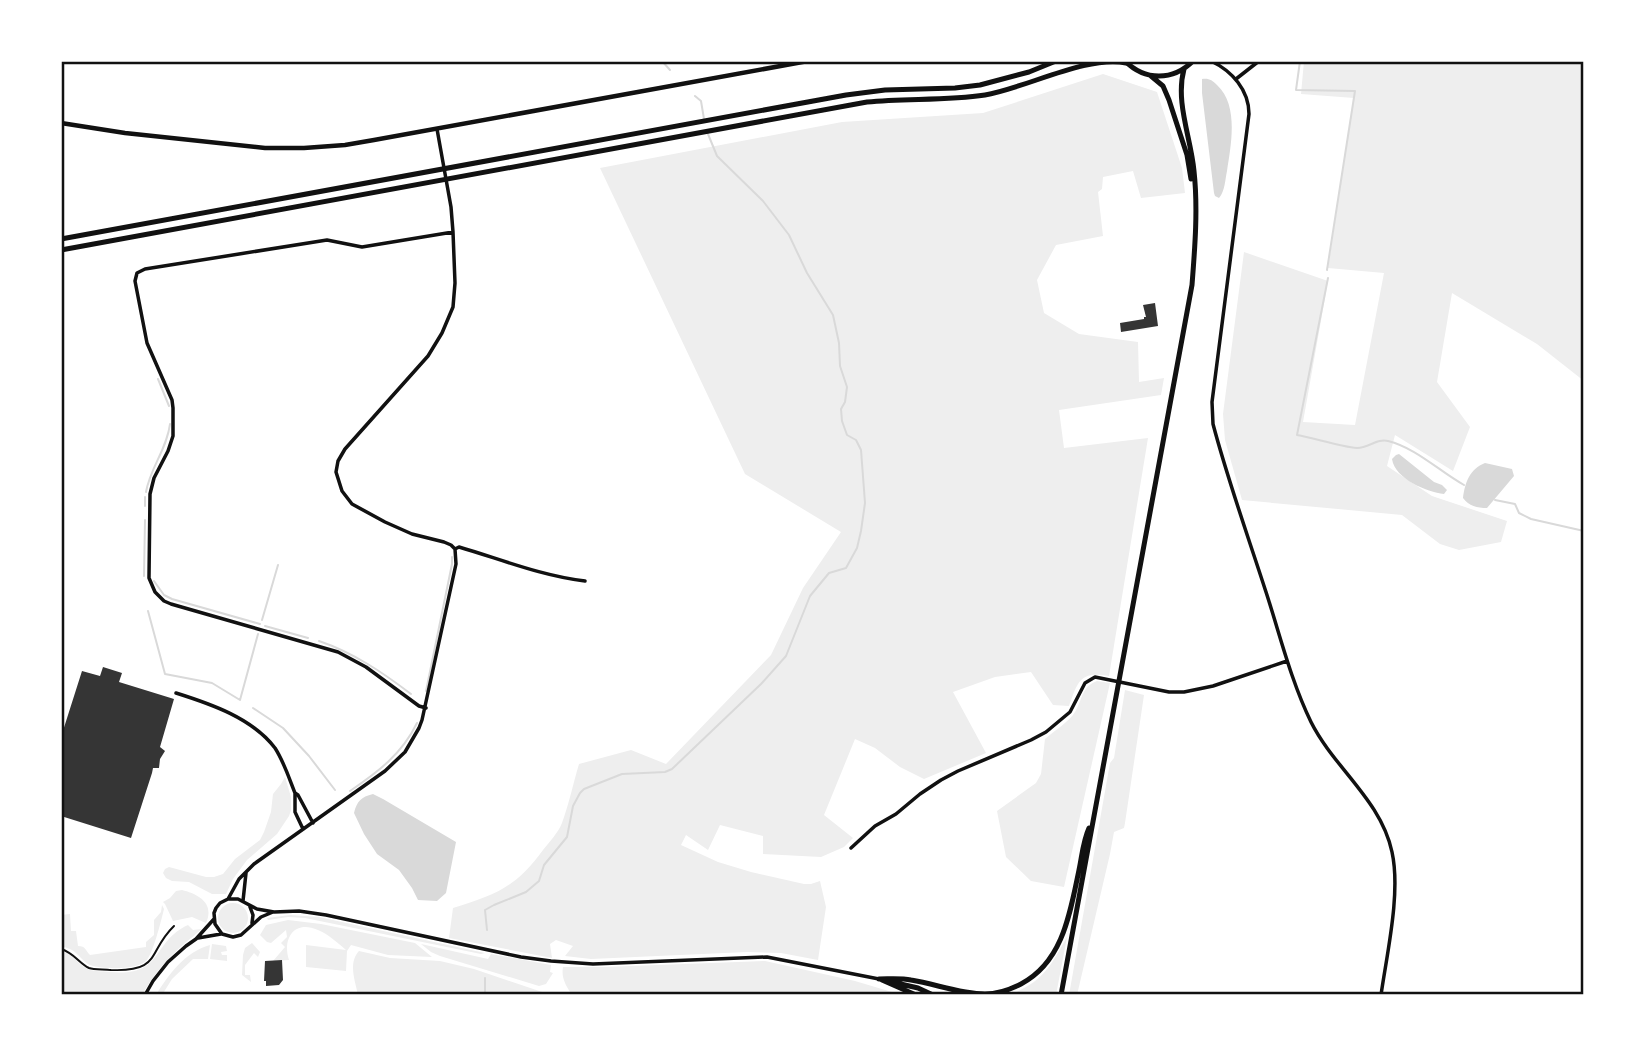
<svg xmlns="http://www.w3.org/2000/svg" width="1645" height="1056" font-family="'Exo 2',sans-serif">
<style>
.green{fill:#eee}
.water{fill:#d9d9d9}
.lines{fill:none;stroke-linecap:round;stroke-linejoin:round}
.stream{stroke:#d9d9d9;stroke-width:2}
.building{fill:#353535}
.path{stroke:#111;stroke-width:2}
.minor{stroke:#111;stroke-width:3.5}
.tertiary{stroke:#111;stroke-width:4.5}
.primary{stroke:#111;stroke-width:5}
.trunk{stroke:#111;stroke-width:5}
.neatline{fill:none;stroke:#111;stroke-width:2.5}
</style>
<rect width="100%" height="100%" fill="#fff"/>
<path class="green" d="M1304,61H1584V381L1537,344L1452,293L1437,382L1470,427L1453,471L1395,435L1387,466L1432,496L1507,521L1501,542L1459,550L1440,544L1402,515L1242,500L1225,440L1223,414L1244,252L1328,281L1303,422L1355,425L1384,273L1328,268L1354,98L1301,94Z
M1103,74L1157,92L1182,168L1185,193L1141,198L1133,171L1103,177L1102,189L1098,192L1103,236L1056,245L1037,280L1044,313L1079,334L1138,342L1139,382L1164,378L1161,395L1059,410L1064,448L1148,438L1109,676C1080,671 1078,681 1069,706L1053,705L1031,672L995,677L953,692L986,753L924,779L900,767L875,748L855,739L824,815L853,838L844,847L821,857L763,854V836L720,825L708,850L686,835L681,845L718,862L751,872L804,884H811L820,881L826,907L818,960L781,953L747,952L591,959L565,956L573,946L556,940L550,944L552,958L449,938L453,908C496,895 516,887 543,850C550,841 558,833 562,823C569,804 573,784 579,764L631,750L666,764L771,655L803,588L841,532L745,474L600,168L842,122L983,113Z
M1097,681L1110,683L1064,887L1031,881L1006,857L997,811L1036,783L1041,774L1045,739C1054,731 1069,722 1075,712C1083,699 1081,687 1097,681Z
M1125,690L1144,695L1125,823L1124,828L1114,832L1110,854L1077,995H1069L1110,763L1114,758Z
M285,777L291,797V810L289,816L277,834L247,860L233,879L226,894H212L189,882L172,881L166,878L163,873L165,869L169,867L206,877H214L223,874L235,859L260,840L264,832L271,812L273,794L281,784Z
M182,890C198,894 215,903 206,923L192,917L173,921L165,904L163,902L170,898L176,891Z
M218 918a15 15 0 1 1 30 0a15 15 0 1 1-30 0Z
M162,905L164,909C161,921 153,954 146,961C137,970 105,969 93,966C84,964 79,954 72,950C68,948 65,947 61,946V915L70,914L71,931H76L78,946C86,946 85,950 90,955L146,947V942L154,935V920L161,912Z
M290,915L319,917L485,953L481,954L305,918L288,917L268,920L267,918Z
M288,920L321,924L415,943L432,957L388,955L351,945L347,951L346,971L306,967V945L346,950C338,943 328,934 318,930C294,919 282,939 289,960L273,961L285,947L281,943L287,937L286,930L271,943L267,942L260,935L266,925Z
M188,925L193,930L202,929C175,951 160,964 142,995H61V951C75,955 77,964 88,969C93,972 103,971 109,972C165,977 150,943 188,925Z
M1067,937L1056,995H1009C1043,982 1050,967 1067,937Z
M252,943L260,952L258,957L254,953L245,965V975H250L251,982L242,975L243,955L245,948Z
M212,944L226,946L227,951L221,952L222,955H227V961L210,959Z
M421,944L488,959L491,954L551,965L550,972L553,973L546,984L539,986L440,956L431,952Z
M210,945L208,959H193L172,979L162,995H156C169,974 185,952 210,945Z
M359,951L390,958L440,961L474,969L551,995H358C355,980 348,963 359,951Z
M765,961L855,981L902,995H572C566,986 561,978 563,967H604Z"/>
<path class="water" d="M1202,79C1209,78 1212,80 1217,85C1239,105 1231,145 1227,171C1225,180 1225,191 1219,198L1215,196L1214,193L1202,93Z
M1399,454L1434,482L1442,485L1447,490L1444,494C1427,492 1395,479 1392,459L1396,455Z
M1485,463L1512,469L1514,476L1487,508C1477,508 1469,506 1463,498C1465,482 1470,469 1485,463Z
M373,794L383,799L456,842L446,893L437,901L418,900L412,888L399,870L377,854L364,834L354,813C357,801 361,797 373,794Z"/>
<g class="lines">
<path class="stream" d="M662,61L670,70
M1300,61L1296,90L1355,91L1327,270
M695,96L701,101L704,119
M1328,278L1297,435C1314,438 1341,447 1357,448C1369,448 1377,438 1388,441C1416,448 1439,471 1464,485
M158,379L169,406
M146,492C150,468 167,449 170,424
M1495,500L1515,504L1519,513L1531,519L1584,531
M145,506V497
M144,576L145,520
M154,581L164,595L172,599L260,624
M148,611L165,674L212,683L240,700L258,634
M262,620L278,565
M265,626L308,638
M319,641C354,653 382,672 411,694
M426,691L452,564V557
M253,708L283,728L309,756L335,790
M350,791C378,772 402,754 417,723
M487,930L485,910L494,905L526,892L539,881L544,865L567,837L573,806L580,793L584,789L622,774L665,772L672,769L761,684L786,656L810,596L829,573L846,568L857,548L861,531L865,503L861,450L856,440L847,435L842,421L841,409L845,402L847,387L840,366L839,343L833,315L807,273L789,235L763,201L717,156L708,134
M485,995V978"/>
</g>
<path class="building" d="M1155,303L1158,326L1121,332L1120,323L1144,319V317H1146L1143,305Z
M103,667L122,673L119,682L174,699L160,747L165,751L160,759L159,768H153L152,773L131,838L61,816V737L82,671L100,676Z
M282,960L283,980L279,985L266,986V981H264L265,961Z"/>
<g class="lines">
<path class="path" d="M61,949C74,953 79,963 89,968C94,970 105,969 111,970C162,972 147,952 174,926"/>
<path class="minor" d="M1211,61C1232,71 1249,90 1249,114L1212,402L1213,424C1228,481 1248,536 1266,592C1280,635 1291,681 1311,722C1334,768 1381,800 1392,852C1401,893 1387,953 1381,995
M1236,79L1259,61
M437,129L451,207L453,232L455,283L453,307L442,333L428,356L345,449L338,461L336,472L342,491L352,504L385,522L412,534L444,542L451,545L455,549L459,547C500,559 542,576 585,581
M176,693C211,704 252,718 275,748C284,762 289,778 295,793L298,795L313,823
M426,708L419,706L366,667L338,652L171,604L164,601L155,592L149,578L150,494L154,478L168,451L173,436V408L172,400L147,343L135,281L137,273L145,269L327,240L362,247L453,232
M295,793V812L303,829
M851,848L875,826L896,814L920,794L941,780L958,771L1031,740L1046,732L1070,712L1085,683L1095,677L1169,692H1184L1213,686L1287,661
M228,899H238L257,909L274,912L299,911L326,915L521,957L551,961L593,964L767,957L879,979
M243,901L246,873
M250,907L253,915L252,923
M273,912L261,917L241,935L233,937L222,934L215,924L214,913L216,908L220,903L228,899L239,879L254,864L385,771L405,752L419,728L422,720L456,564L455,549
M198,938L221,934
M145,995L153,981L168,962L186,946L196,939L214,919"/>
<path class="tertiary" d="M61,123L125,133L265,148H304L345,145L374,140L808,61"/>
<path class="primary" d="M1125,61C1145,81 1173,81 1193,61
M1151,76L1163,86L1169,100L1187,155L1191,179
M879,979C890,979 901,978 911,980C936,984 960,994 985,994C998,994 1009,990 1021,984C1063,962 1070,913 1079,870C1082,856 1083,841 1089,828
M882,980L916,995
M892,982L918,988L933,995
M1061,995L1192,285C1195,247 1198,208 1194,171C1191,138 1175,102 1184,69"/>
<path class="trunk" d="M61,239L846,95L885,90L955,88L980,85L1029,72L1056,61
M61,250L867,102C906,98 946,101 985,95C1026,88 1087,55 1126,63"/>
</g>
<rect width="1645" height="1056" fill="none" stroke="#ffffff" stroke-width="126"/>
<rect x="63" y="63" width="1519" height="930" class="neatline"/>
</svg>
